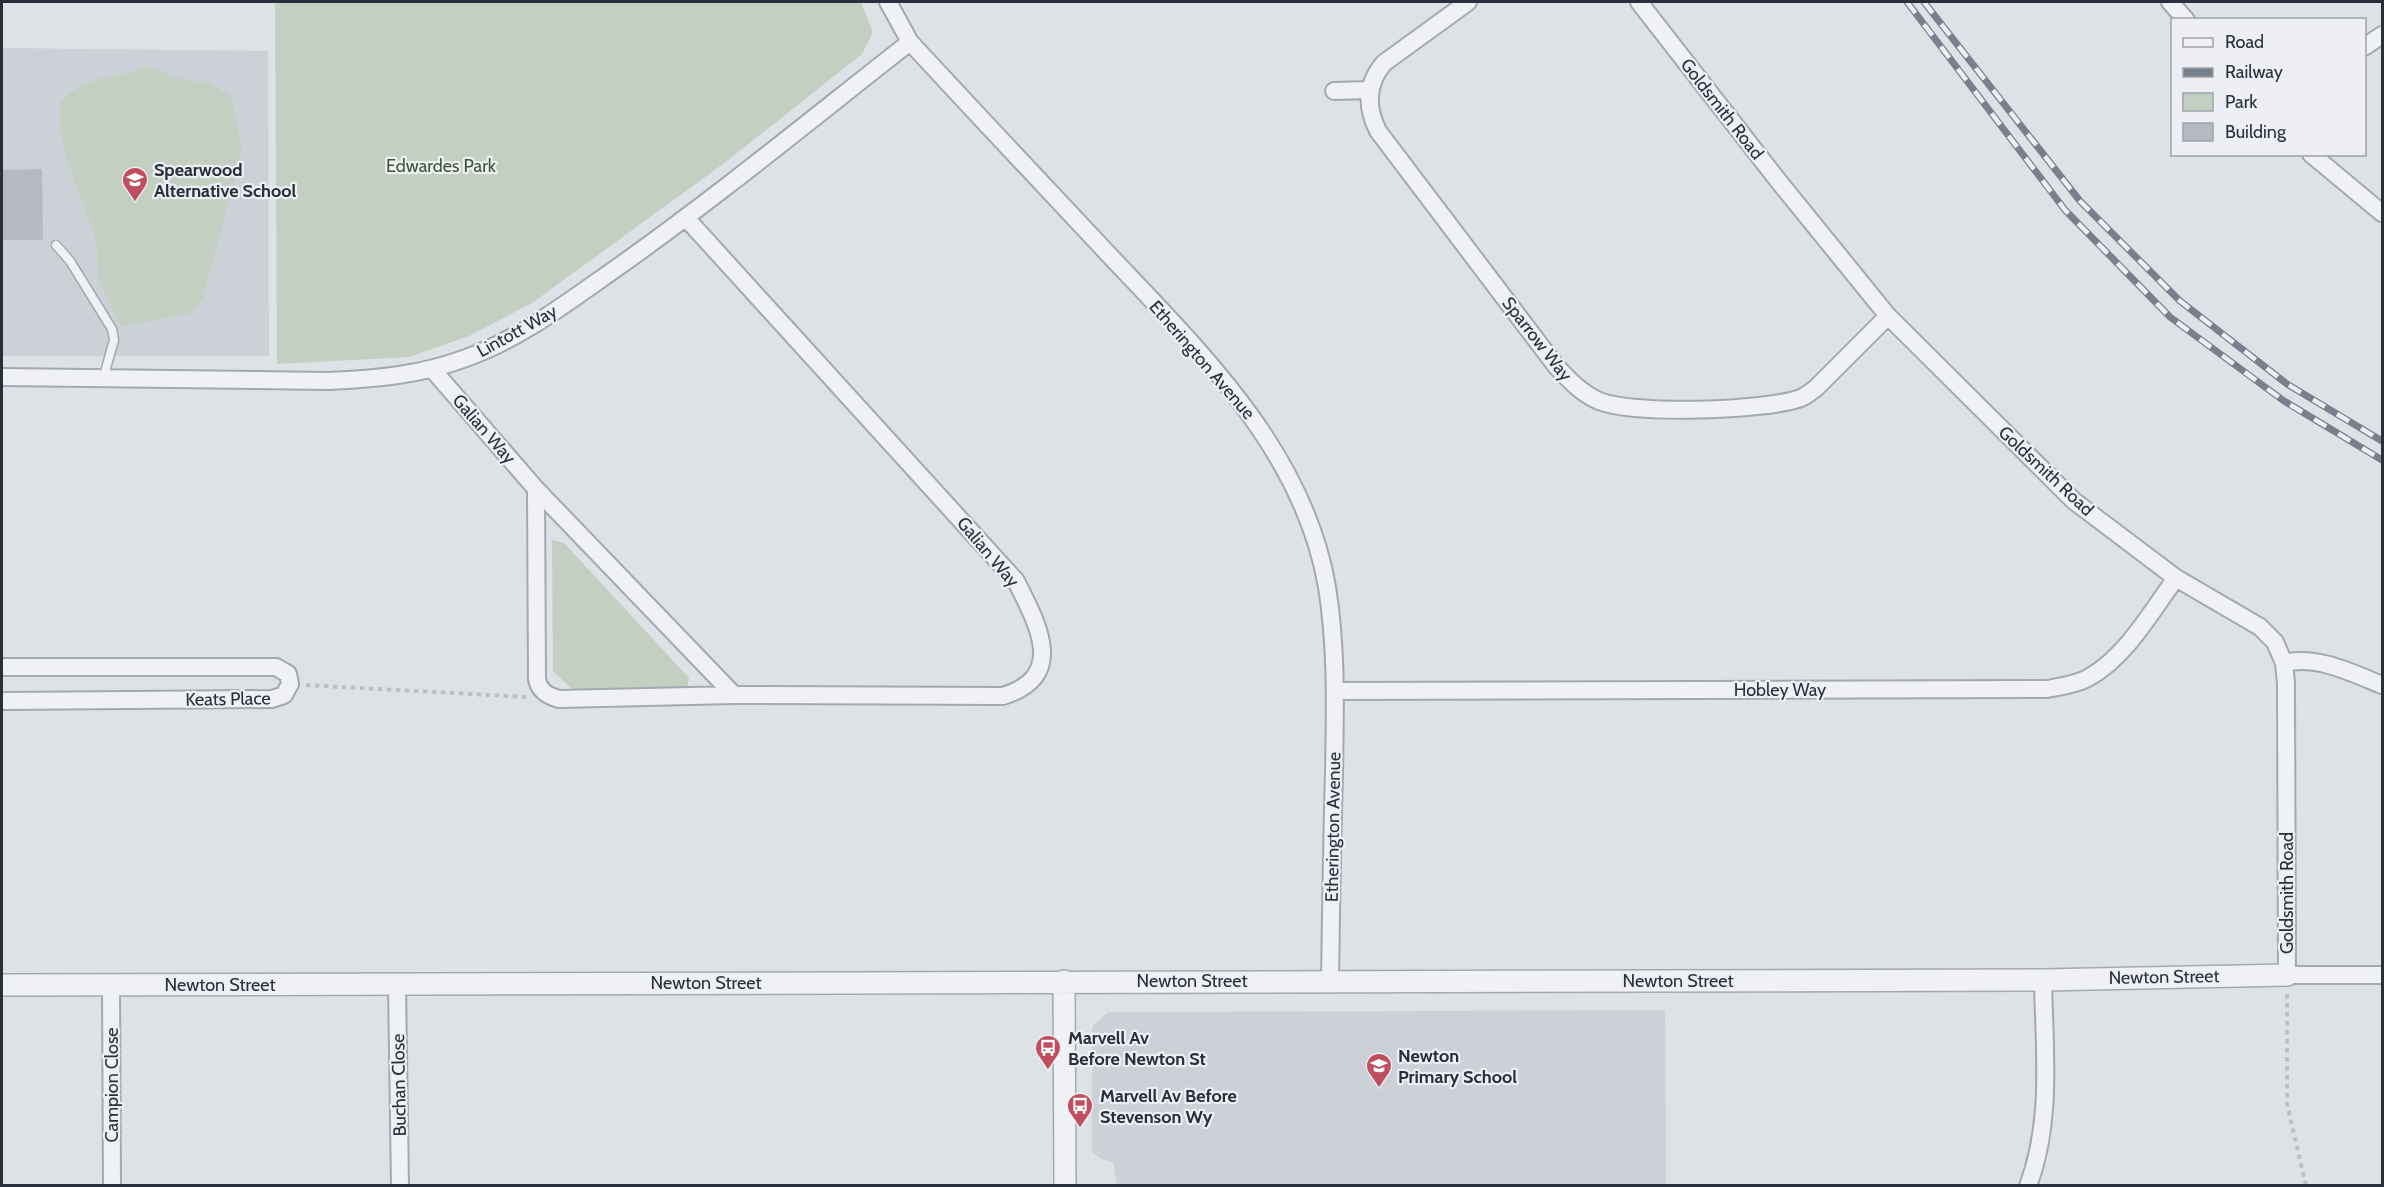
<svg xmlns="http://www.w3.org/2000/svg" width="2384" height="1187" font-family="Cabin,sans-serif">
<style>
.built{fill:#ccd0d7}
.green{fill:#c3cfc0}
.building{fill:#b5bac2}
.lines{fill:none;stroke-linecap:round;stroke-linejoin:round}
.service-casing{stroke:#a4a8af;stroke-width:11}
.minor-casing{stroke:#a4a8af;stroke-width:20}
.tertiary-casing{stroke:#a4a8af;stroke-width:24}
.path{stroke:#bcbfc4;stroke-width:4;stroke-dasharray:4.5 4.5;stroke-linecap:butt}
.service{stroke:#f0f1f4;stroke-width:8}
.minor{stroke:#f0f1f4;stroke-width:16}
.tertiary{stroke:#f0f1f4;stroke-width:21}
.rail-casing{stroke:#79808d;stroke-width:7}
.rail{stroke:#edeff4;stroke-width:4.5;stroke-dasharray:14;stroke-linecap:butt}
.labels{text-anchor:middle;stroke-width:4.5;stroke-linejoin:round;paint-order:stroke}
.street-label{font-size:18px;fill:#292f3b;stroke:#edeff4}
.park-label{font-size:18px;fill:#3d5537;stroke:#edeff4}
.poi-label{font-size:18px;font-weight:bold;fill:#292f3b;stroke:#edeff4;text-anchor:start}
</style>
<rect width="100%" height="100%" fill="#dee1e6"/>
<path class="built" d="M2,48L268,51L269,356H2Z
M1665,1010L1666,1185H1117L1113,1162L1101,1159L1092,1152V1027L1108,1012Z"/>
<path class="green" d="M275,2H861L873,32L862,54L723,164L532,303L469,336L409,357L277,364Z
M146,67L189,81H204L231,96L242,149L203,298L194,312L121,327L99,280L96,239L67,160L60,128V103C88,72 111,81 146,67Z
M552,540L564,543L689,678L687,690L572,689L553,671Z"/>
<path class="building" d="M42,169L43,240H2V170Z"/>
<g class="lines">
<defs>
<path id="service" d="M56,245L70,261L112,329L114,340L103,379"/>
<path id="minor" d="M888,2L910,42C972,109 1034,175 1097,242C1191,343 1303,445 1327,587C1337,649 1335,711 1334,773C1332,842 1331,912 1330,981
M1468,2L1384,63C1366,84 1366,107 1378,131L1556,366C1569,380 1581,393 1599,401C1635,415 1764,411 1801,398C1806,396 1812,391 1816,388L1888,316
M1639,2L1780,183L1888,316L2074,501L2176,578L2260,627L2275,642L2284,663L2286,683L2287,975H2382
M2170,2L2186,20
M2364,47L2382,35
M1334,91L1370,90
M2311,154L2382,213
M433,370L536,489L734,695
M2,377L328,381C375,379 421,375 466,358C522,338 569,301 618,267C718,196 813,118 910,42
M536,489L537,679C539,691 548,696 559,699L734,695L1003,696C1067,676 1038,625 1016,581L686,218
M2284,663C2317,655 2352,673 2382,685
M2,667H276L288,674L290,684L284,695L272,699L2,701
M1335,691L2047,689C2061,686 2075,685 2088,678C2126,657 2151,612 2176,578
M397,984L400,1186
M111,985L112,1186
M2028,1186C2053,1120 2044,1048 2043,980"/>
<path id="tertiary" d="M1064,981L1065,1186
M2,985L2043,980L2287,975"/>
</defs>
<use href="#service" class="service-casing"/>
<use href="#minor" class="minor-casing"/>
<use href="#tertiary" class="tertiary-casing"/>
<path class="path" d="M306,685L526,697
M2287,994V1104L2306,1186"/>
<use href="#service" class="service"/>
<use href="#minor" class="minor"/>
<use href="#tertiary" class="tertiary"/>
<defs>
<path id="rail" d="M1907,2L2065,210L2170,317L2284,401L2382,460
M1924,2L2080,201L2180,301L2287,384L2382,441"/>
</defs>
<use href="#rail" class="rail-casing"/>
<use href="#rail" class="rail"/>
</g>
<defs>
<symbol id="school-pin" viewBox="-11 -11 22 30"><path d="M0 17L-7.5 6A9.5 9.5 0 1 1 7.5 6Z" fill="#bf4e5e" stroke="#edeff4"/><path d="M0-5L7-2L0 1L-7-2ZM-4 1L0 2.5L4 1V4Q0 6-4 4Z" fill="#fff"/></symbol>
<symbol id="bus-pin" viewBox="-11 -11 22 30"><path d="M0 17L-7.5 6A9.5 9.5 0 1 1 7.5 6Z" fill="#bf4e5e" stroke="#edeff4"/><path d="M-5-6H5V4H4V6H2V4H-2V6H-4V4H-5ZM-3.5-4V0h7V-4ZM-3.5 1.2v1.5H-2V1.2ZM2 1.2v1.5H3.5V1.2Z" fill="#fff"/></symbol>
</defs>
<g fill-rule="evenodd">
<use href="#school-pin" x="120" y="165" width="30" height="40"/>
<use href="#bus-pin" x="1033" y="1033" width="30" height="40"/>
<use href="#school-pin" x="1364" y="1051" width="30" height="40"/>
<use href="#bus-pin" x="1065" y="1091" width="30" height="40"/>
</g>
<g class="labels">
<g class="street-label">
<text transform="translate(1722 109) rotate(52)" y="6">Goldsmith Road</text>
<text transform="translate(517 331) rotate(-29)" y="6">Lintott Way</text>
<text transform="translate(1537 339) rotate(52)" y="6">Sparrow Way</text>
<text transform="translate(1202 360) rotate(49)" y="6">Etherington Avenue</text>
<text transform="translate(484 429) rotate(49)" y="6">Galian Way</text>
<text transform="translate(2046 471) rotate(43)" y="6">Goldsmith Road</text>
<text transform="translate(988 552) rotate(50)" y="6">Galian Way</text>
<text x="1780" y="696">Hobley Way</text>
<text transform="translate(228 699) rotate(-1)" y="6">Keats Place</text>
<text transform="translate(1333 827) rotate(-89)" y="6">Etherington Avenue</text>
<text transform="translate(2287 893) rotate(-90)" y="6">Goldsmith Road</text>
<text transform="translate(2164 977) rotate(-1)" y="6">Newton Street</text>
<text x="1192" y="987">Newton Street</text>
<text x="1678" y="987">Newton Street</text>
<text x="706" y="989">Newton Street</text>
<text x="220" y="991">Newton Street</text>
<text transform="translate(112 1085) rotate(-90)" y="6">Campion Close</text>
<text transform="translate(399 1085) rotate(-91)" y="6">Buchan Close</text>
</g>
<g class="park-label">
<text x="441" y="172">Edwardes Park</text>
</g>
<g class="poi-label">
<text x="154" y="176">Spearwood<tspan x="154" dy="21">Alternative School</tspan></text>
<text x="1068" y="1044">Marvell Av<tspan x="1068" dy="21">Before Newton St</tspan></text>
<text x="1398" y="1062">Newton<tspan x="1398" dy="21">Primary School</tspan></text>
<text x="1100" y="1102">Marvell Av Before<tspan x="1100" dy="21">Stevenson Wy</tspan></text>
</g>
</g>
<rect width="2384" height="1187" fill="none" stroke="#292f3b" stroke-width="6"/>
<rect x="2171" y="18" width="195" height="138" fill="#edeff4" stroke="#9fa2aa" stroke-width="1.5"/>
<rect x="2183" y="38" width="30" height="9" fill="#f0f1f4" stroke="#9fa2aa" stroke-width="1.5"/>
<text x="2225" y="48" font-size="18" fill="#292f3b">Road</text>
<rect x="2183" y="68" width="30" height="9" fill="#79808d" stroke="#9fa2aa" stroke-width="1.5"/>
<text x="2225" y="78" font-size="18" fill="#292f3b">Railway</text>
<rect x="2183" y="93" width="30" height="18" fill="#c3cfc0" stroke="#9fa2aa" stroke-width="1.5"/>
<text x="2225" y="108" font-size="18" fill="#292f3b">Park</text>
<rect x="2183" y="123" width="30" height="18" fill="#b5bac2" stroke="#9fa2aa" stroke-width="1.5"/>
<text x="2225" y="138" font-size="18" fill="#292f3b">Building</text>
</svg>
